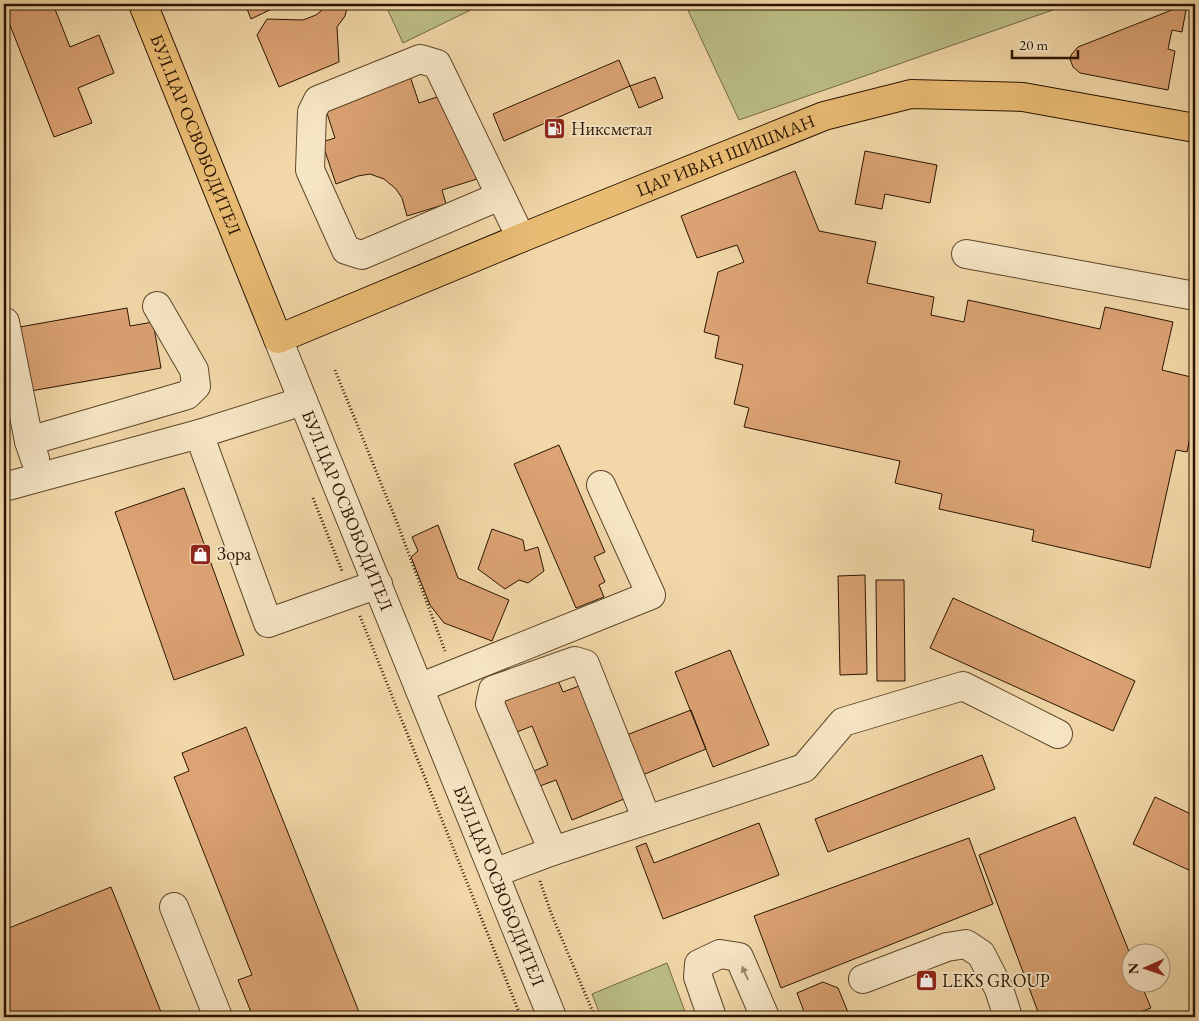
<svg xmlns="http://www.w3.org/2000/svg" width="1199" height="1021" font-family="'EB Garamond',serif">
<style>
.green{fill:#bcbe86;stroke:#736943}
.building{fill:#dca374;stroke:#2a1400}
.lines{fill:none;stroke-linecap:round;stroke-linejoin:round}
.minor-casing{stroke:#5c452a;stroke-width:30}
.major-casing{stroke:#2a1400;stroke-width:30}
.path{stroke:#2a1400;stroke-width:3;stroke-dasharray:1 2.5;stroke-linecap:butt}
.minor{stroke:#f7e6c6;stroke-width:28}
.major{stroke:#e9bc74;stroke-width:28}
.oneway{fill:#9b886d}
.labels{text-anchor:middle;stroke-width:4;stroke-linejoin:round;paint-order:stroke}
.poi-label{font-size:18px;fill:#2a1400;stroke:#f7e6c6;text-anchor:start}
.street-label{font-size:18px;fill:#2a1400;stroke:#f7e6c6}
</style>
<rect width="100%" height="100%" fill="#f2d8a8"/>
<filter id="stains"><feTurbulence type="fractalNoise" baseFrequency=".004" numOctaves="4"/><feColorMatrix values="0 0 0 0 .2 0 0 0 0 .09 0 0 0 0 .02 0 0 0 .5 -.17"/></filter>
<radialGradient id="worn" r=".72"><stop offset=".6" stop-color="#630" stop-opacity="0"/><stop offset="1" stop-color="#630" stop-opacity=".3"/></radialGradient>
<path class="green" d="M385,4H483L403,43Z
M685,4H1070L739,120Z
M667,963L687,1017H601L592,994Z"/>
<path class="building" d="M4,4H53L70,47L99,35L114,73L78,88L92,123L54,137L4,10Z
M245,4H282L251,19Z
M325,4H348L345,16L337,27L339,62L279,87L257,35L267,19L303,20L316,15L321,11Z
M1187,4L1182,32L1172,30L1168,49L1175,51L1168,90L1080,73L1073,67L1070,59L1071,55L1078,47Z
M619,60L630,86L504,141L493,114Z
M410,76L419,103L449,93L477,179L442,190L446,204L407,216L402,198L396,189L384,179L370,174L358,176L336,184L322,142L335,138L324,104Z
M655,77L663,98L639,108L630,86Z
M865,151L937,165L930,203L885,194L882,209L855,204Z
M795,171L819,231L876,242L867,283L934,297L931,315L964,322L968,300L1100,329L1105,307L1173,322L1162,370L1195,378V412L1187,452L1176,450L1150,568L1032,541L1034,530L939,509L942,494L895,483L900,461L744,427L749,408L734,404L743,365L715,358L719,336L704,332L718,272L744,262L737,245L697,258L681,216Z
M127,308L130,326L153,322L161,368L25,392L14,328Z
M559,445L605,552L594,557L605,582L599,585L604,597L576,608L514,464Z
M184,488L244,655L174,680L115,512Z
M438,525L458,578L509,600L492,641L444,623L430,605L411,557L418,551L412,537Z
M492,529L523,540L525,551L538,547L544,571L528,583L519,580L505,589L478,569Z
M865,575L867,674L840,675L838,576Z
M876,580H904L905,681H877Z
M953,598L1135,681L1113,731L930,648Z
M730,650L769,745L713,767L675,672Z
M555,673L563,692L579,686L624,799L572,820L556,780L540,786L534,771L548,765L532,726L512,734L498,696Z
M691,710L706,749L640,776L624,736Z
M246,727L361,1017H253L238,980L252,975L174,777L189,771L182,753Z
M982,755L995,789L828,852L815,819Z
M1155,797L1195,816V873L1133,844Z
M1075,817L1132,959V984H1141L1151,1008L1126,1017H1040L979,855Z
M759,823L779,875L663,919L636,847L646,843L654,863Z
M969,838L993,904L781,988L754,916Z
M111,887L163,1017H4V930Z
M823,982L838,988L850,1017H806L797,993Z"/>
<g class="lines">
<defs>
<g id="minor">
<path d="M500,196L362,255L346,250L310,170L312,112L318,100L420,59L437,64L521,238"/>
<path d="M966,254L1195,296"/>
<path d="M5,322L29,441L35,459"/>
<path id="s1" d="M278,339L552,1017"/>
<path d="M199,434L268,623L378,584"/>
<path d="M29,441L187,395L196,386L194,370L157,306"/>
<path d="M4,487L199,434L303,401"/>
<path d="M419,688L651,595L601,485"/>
<path d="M553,851L490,704L493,690L575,661L585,664L647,820"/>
<path d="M494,873L553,851L804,768L843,722L963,686L1058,734"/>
<path d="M174,907L218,1017"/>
<path d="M863,979L947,947L966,944L981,954L999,989L1008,1017"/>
<path d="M712,1017L698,977L699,964L720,954L739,957L765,1017"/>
</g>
<g id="major">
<path id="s2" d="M143,4L278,339L521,238L824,116L911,94L1023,97L1195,128"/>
</g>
</defs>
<use href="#minor" class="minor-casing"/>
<use href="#major" class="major-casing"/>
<path class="path" d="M335,370L398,525L445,651
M313,498L342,571
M360,616L521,1017
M540,881L551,913L595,1017"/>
<use href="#minor" class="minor"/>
<use href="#major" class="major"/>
</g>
<defs><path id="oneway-solid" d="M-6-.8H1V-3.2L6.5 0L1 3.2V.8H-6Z" transform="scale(1.25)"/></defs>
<use class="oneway" href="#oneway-solid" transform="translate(745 973) rotate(-114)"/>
<defs>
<symbol id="fuel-square" viewBox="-11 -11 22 22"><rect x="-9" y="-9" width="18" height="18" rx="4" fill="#8f2418" stroke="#f7e6c6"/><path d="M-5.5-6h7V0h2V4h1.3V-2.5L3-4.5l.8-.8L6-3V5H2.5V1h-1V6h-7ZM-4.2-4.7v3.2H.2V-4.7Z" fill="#fff"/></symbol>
<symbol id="shop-square" viewBox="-11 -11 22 22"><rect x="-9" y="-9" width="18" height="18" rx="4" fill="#8f2418" stroke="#f7e6c6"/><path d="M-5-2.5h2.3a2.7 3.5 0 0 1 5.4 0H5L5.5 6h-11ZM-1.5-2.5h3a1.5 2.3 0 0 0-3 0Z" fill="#fff"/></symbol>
</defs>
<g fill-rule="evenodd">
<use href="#fuel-square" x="542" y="116" width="25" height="25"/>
<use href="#shop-square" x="188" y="542" width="25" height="25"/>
<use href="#shop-square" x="914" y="968" width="25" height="25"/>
</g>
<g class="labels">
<g class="poi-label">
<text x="571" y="135">Никсметал</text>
<text x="217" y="560">Зора</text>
<text x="942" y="987">LEKS GROUP</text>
</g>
<g class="street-label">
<text dy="6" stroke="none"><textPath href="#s2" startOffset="141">БУЛ.ЦАР ОСВОБОДИТЕЛ</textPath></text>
<text dy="6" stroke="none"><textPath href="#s2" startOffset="845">ЦАР ИВАН ШИШМАН</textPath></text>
<text dy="6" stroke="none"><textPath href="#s1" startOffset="185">БУЛ.ЦАР ОСВОБОДИТЕЛ</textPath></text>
<text dy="6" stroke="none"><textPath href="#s1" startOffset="590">БУЛ.ЦАР ОСВОБОДИТЕЛ</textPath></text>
</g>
</g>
<rect width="1199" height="1021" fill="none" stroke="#f2d8a8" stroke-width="20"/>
<rect x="5" y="5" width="1189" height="1011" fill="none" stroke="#2a1400" stroke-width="2.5"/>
<rect x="10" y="10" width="1179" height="1001" fill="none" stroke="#2a1400"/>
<g transform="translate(1146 968) rotate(268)"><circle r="24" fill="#f7e6c6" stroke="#a59277"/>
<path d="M0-4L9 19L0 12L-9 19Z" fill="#8f2418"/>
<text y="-8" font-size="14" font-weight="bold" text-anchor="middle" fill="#2a1400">N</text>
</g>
<path d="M1012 50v8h66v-8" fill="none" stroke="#2a1400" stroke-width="2.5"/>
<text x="1019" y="50" font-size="15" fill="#2a1400" stroke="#f7e6c6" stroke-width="4" paint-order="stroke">20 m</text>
<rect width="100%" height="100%" filter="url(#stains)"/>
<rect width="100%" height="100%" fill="url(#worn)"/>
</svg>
